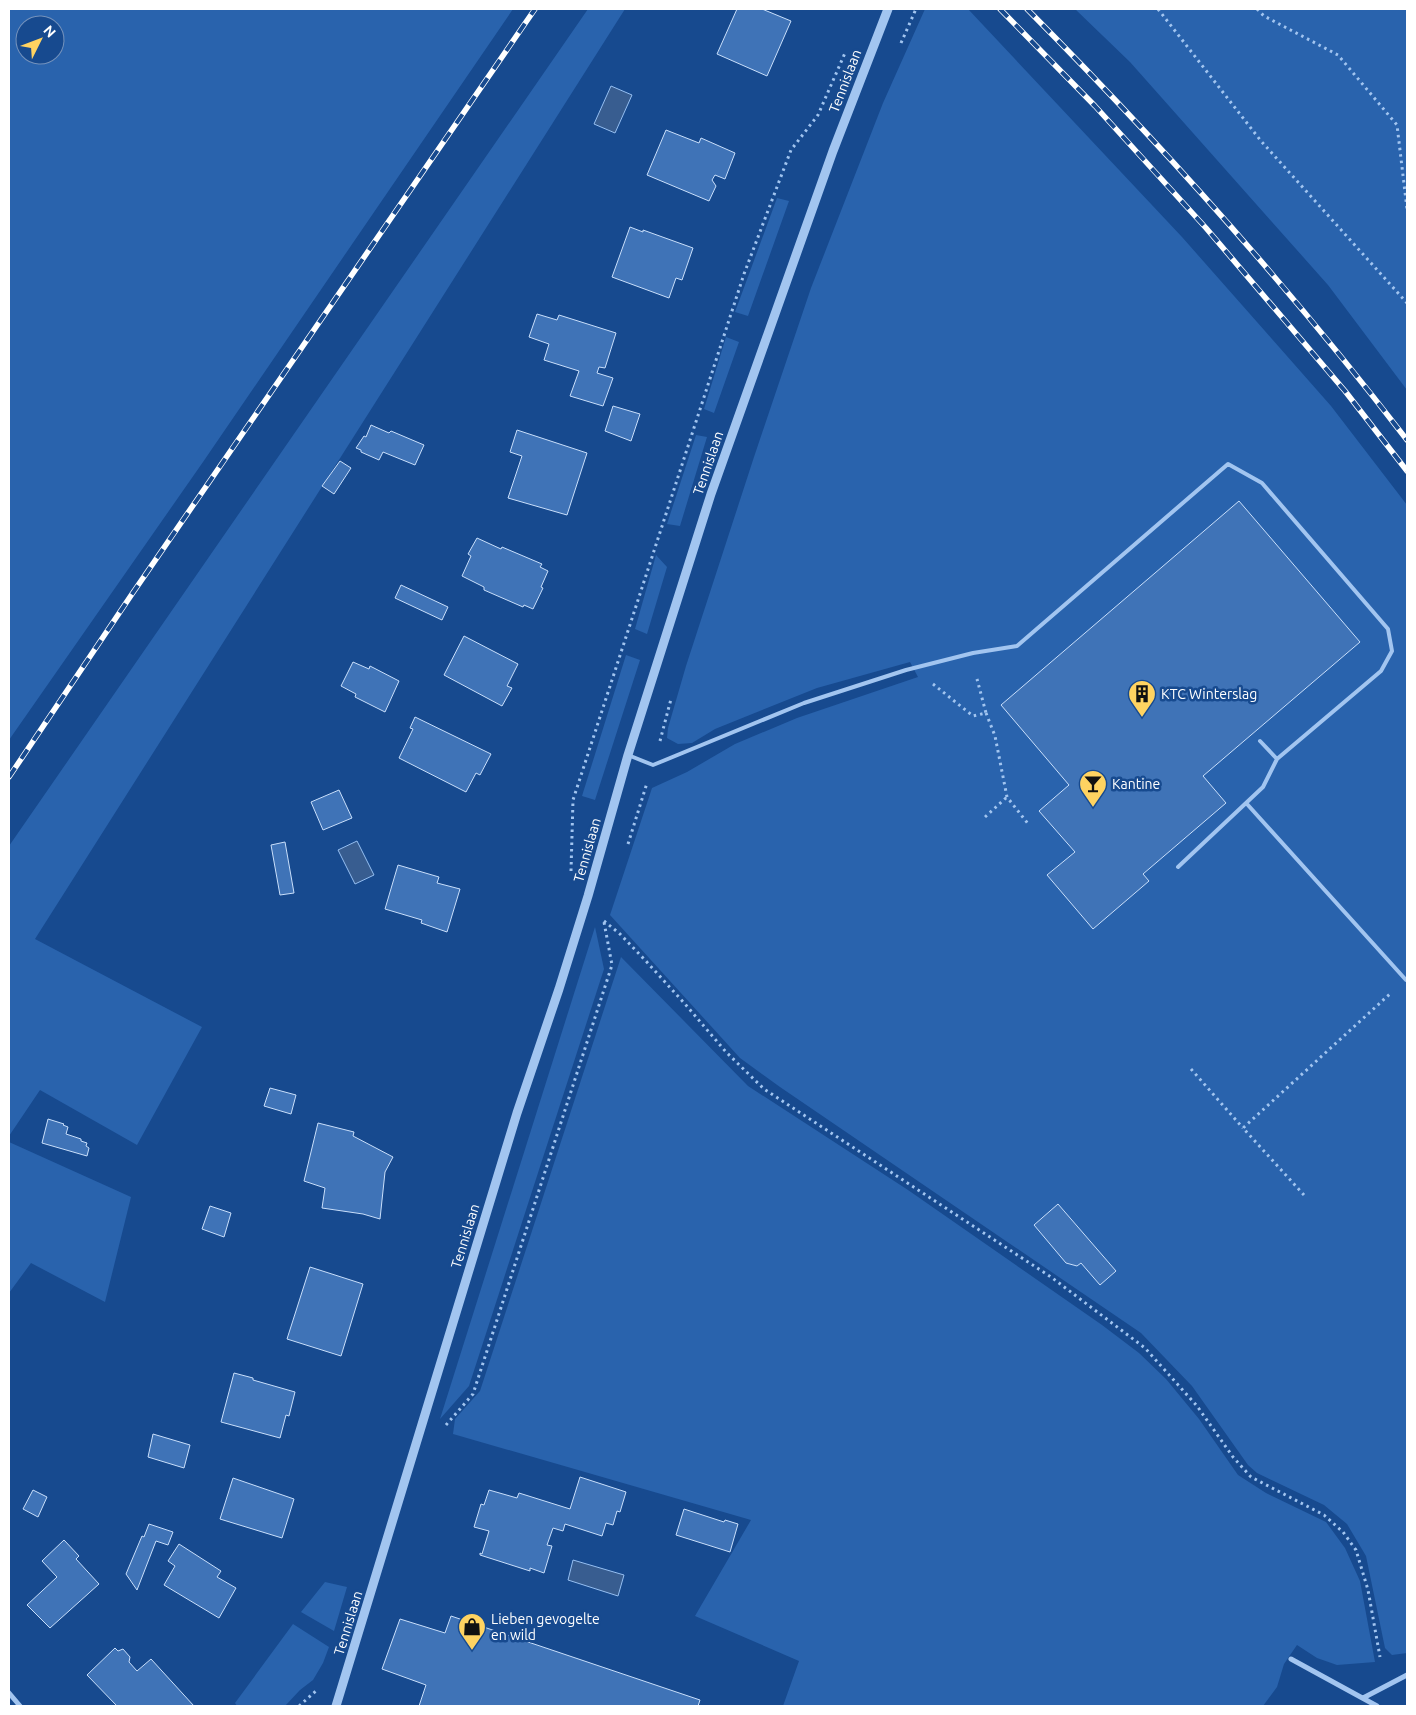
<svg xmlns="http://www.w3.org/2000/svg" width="1416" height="1715" font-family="Ubuntu,sans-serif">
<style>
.green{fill:#2963ad;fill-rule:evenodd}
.water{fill:#385d90;stroke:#95bff2}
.building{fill:#3f73b7;stroke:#c9dffb}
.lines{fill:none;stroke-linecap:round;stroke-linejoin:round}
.path{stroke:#a2c5f0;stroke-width:3;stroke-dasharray:2.5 4;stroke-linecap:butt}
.service{stroke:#a2c5f0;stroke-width:4}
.minor{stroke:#a2c5f0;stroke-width:5}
.tertiary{stroke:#a2c5f0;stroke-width:9}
.rail-casing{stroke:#fff;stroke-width:5.5}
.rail{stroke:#174a8f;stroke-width:4;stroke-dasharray:11;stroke-linecap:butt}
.labels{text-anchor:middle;stroke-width:5;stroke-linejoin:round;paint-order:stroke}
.street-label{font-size:14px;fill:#fff;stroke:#174a8f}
.poi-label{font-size:14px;fill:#fff;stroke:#174a8f;text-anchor:start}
</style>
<rect width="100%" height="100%" fill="#174a8f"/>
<path class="green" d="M9,9H513L203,462L9,740ZM25,25H55V55H25Z
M588,9H625L35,939L202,1027L137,1145L40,1090L9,1136V846Z
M925,9H968L1182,237L1331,406L1407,505V1653L1392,1655L1385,1648L1366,1556L1347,1524L1324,1505L1257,1473L1248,1465L1192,1386L1141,1333L780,1087L740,1058L610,915L652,788L687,772L735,744L797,718L918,677L910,662L817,688L715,729L692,743L678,744L667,738L668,728L686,666L754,457L811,288L883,103Z
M1075,9H1407V390L1328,285L1130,62Z
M777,198L789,201L748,316L735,312Z
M726,337L739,342L714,413L704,409Z
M696,435L707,437L680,526L667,524Z
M656,555L667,567L647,634L635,629Z
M626,655L640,660L595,800L582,796Z
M595,927L604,969L469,1386L440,1419Z
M621,957L748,1086L908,1190L1102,1325L1139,1353L1166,1379L1199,1419L1238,1475L1266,1493L1326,1522L1345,1548L1360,1581L1375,1662L1337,1665L1317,1658L1297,1645L1284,1664L1277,1687L1263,1706H783L799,1661L695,1616L751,1520L453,1434L455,1419L480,1391Z
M9,1142L131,1197L105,1302L31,1263L9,1293Z
M325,1582L347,1587L334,1631L301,1612Z
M293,1624L329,1647L323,1663L313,1680L300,1690L285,1706H237L235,1703Z"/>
<path class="water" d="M611,86L632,95L615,133L594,124Z
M357,841L374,875L355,884L338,850Z
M573,1560L624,1575L618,1596L568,1580Z"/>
<path class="building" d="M737,9H762L791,21L767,76L717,54Z
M666,130L699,143L701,138L735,153L725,179L715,175L712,180L716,186L709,201L647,175Z
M630,227L643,232V230L693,248L682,280L676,278L669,298L612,277Z
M537,314L557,320L559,315L616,333L605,368L599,367L597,373L613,378L603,406L570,396L579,371L544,360L549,344L529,337Z
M613,406L640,414L631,441L605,431Z
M371,425L389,433L391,431L424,445L415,465L383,452L379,460L361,452V450L356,448L364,436L366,437Z
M517,430L587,453L567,515L508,498L522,456L510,452Z
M340,461L351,468L334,494L322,486Z
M1239,501L1360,642L1203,776L1226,803L1143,874L1149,881L1093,929L1047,875L1075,852L1039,811L1069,785L1001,705Z
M477,538L501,549L502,547L542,564L540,567L548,571L541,587L543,588L533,609L524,605L523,607L484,590V587L462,576L471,556L468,554Z
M401,585L448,607L442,620L395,598Z
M464,636L518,664L507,686L512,688L502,706L444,675Z
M353,662L369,669L370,666L399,681L385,712L355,697L356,694L341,686Z
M415,717L491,754L480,775L476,773L466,792L399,758L413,729L410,728Z
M339,790L352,818L323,830L311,802Z
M285,842L294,893L280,895L271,845Z
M398,865L439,877L437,883L460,889L447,932L421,923L422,920L385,909Z
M270,1088L296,1095L291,1114L264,1106Z
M48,1119L64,1124L63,1125L68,1127L66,1134L81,1139V1141L87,1143L86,1146L89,1148L87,1156L42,1143Z
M318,1123L354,1132L353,1136L393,1157L385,1172L380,1219L363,1214L322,1208L325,1188L304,1181Z
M1058,1204L1116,1271L1100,1285L1081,1263L1077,1266L1066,1263L1034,1225Z
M210,1206L231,1213L224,1237L202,1229Z
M310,1267L363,1284L341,1356L287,1339Z
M234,1373L253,1378V1380L295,1392L289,1416L286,1415L280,1438L221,1422Z
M153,1434L190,1445L184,1468L148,1457Z
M580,1477L626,1492L620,1512L617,1511L613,1525L606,1523L602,1536L565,1524L563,1531L553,1528L547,1545L552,1546L544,1573L530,1568V1571L480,1555V1553L482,1554L489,1531L474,1527L481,1504L484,1505L489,1490L517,1498L519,1493L570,1509Z
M233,1478L294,1499L282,1538L220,1519Z
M33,1490L47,1497L38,1517L23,1509Z
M684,1509L724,1522L725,1520L738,1524L730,1552L676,1535Z
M149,1524L173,1532L168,1545L156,1541L137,1590L126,1574L142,1536L144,1537Z
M64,1540L79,1556L76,1559L99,1584L50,1628L27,1605L57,1577L42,1561Z
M179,1544L221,1571L217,1577L236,1588L219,1618L164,1585L175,1566L168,1561Z
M451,1616L700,1700L698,1706H419L426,1685L382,1669L400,1619L445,1633Z
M115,1648L118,1651L123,1649L130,1657L129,1662L137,1671L151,1659L194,1706H117L87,1675Z"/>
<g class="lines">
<path class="path" d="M1158,9L1261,141L1407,303
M1257,9L1264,16L1338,55L1397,125L1407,209
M901,43L916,9
M933,684L973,716L986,713L977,679
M986,713L995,736L1007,797L1029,825
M660,741L671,699
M985,817L1007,797
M628,844L647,783
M571,871L573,800L744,274L791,150L818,115L845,53
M604,921L620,934L645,960L685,1004L726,1052L764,1089L1051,1277L1145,1348L1197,1406L1233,1457L1251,1477L1324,1515L1343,1532L1356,1550L1368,1590L1380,1657
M1191,1069L1243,1128
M1304,1195L1243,1128L1392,992
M446,1425L473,1394L612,965L604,922
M299,1706L317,1690"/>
<path class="service" d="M628,755L653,765L804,703L906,670L973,653L1017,646L1228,464L1262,483L1388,629L1392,651L1381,671L1277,759L1260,741
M1247,804L1406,980
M1178,867L1263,787L1277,759"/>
<path class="minor" d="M1291,1659L1377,1706
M9,1693L20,1706
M1363,1698L1407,1675"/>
<path class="tertiary" d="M336,1706L517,1113L559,989L588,896L628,755L711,494L833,151L888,9"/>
<defs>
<path id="rail" d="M1000,9L1095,106L1206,228L1345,391L1407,471
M1027,9C1162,145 1290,288 1407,440
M9,777L132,594L535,9"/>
</defs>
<use href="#rail" class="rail-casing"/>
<use href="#rail" class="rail"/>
</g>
<defs>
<symbol id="building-pin" viewBox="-11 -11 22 30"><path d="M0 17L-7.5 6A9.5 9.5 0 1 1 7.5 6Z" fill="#ffd361" stroke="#174a8f"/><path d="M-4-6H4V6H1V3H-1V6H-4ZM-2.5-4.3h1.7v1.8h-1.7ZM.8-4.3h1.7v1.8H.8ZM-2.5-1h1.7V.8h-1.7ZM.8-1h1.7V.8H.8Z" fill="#111"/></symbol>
<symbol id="bar-pin" viewBox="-11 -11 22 30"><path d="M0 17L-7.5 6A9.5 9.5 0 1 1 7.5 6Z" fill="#ffd361" stroke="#174a8f"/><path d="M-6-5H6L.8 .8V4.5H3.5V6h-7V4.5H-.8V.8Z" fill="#111"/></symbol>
<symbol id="shop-pin" viewBox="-11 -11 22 30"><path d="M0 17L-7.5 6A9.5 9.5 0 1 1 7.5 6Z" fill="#ffd361" stroke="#174a8f"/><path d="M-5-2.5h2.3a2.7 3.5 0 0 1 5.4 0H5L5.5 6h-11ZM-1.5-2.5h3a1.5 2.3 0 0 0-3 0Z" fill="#111"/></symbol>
</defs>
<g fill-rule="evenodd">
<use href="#building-pin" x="1126" y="678" width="32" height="43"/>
<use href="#bar-pin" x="1077" y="768" width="32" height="43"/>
<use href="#shop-pin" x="456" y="1611" width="32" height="43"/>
</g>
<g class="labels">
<g class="street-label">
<text transform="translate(845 81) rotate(-69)" y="5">Tennislaan</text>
<text transform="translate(708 463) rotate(-71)" y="5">Tennislaan</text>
<text transform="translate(587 850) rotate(-74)" y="5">Tennislaan</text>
<text transform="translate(465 1236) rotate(-73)" y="5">Tennislaan</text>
<text transform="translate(348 1623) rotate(-73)" y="5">Tennislaan</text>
</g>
<g class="poi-label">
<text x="1161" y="699">KTC Winterslag</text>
<text x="1112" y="789">Kantine</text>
<text x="491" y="1624">Lieben gevogelte<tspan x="491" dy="16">en wild</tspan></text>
</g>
</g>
<rect width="1416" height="1715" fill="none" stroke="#ffffff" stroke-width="20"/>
<g transform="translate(40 40) rotate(48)"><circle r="24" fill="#174a8f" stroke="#7492bc"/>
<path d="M0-4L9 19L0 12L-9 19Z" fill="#ffd361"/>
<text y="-8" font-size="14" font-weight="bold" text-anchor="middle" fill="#ffffff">N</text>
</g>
</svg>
